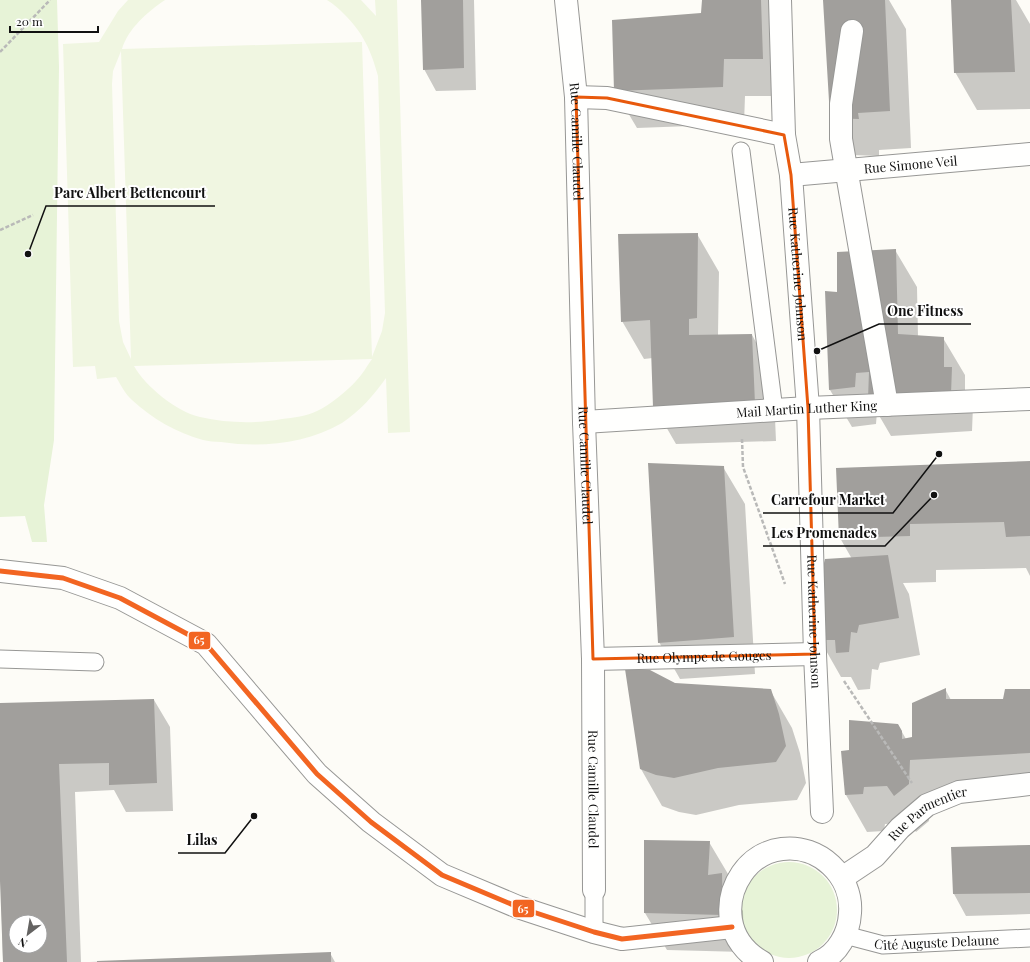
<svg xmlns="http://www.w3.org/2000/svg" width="1030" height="962" font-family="'Playfair Display',serif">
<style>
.green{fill:#e7f3d7}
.pitch{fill:#f0f6e1;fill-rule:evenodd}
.shadow{fill:#0003;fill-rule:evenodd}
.building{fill:#a19f9c;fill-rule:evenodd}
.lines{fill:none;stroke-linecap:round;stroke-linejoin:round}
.lane-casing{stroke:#979795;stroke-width:19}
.street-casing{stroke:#979795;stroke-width:24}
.path{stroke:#b9b9b8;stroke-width:2.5;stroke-dasharray:4 2;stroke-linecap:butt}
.lane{stroke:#fffffe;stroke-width:17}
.street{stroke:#fffffe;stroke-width:22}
.bus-1-casing{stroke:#fff;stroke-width:8}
.bus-1{stroke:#f26522;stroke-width:5}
.marked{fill:none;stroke:#e8590c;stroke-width:3;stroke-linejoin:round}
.labels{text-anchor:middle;stroke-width:4;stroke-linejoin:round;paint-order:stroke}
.street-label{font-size:13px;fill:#111;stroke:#fff}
.leader{fill:none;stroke:#111;stroke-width:1.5}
.callout-dot{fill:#111;stroke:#fff;stroke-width:1.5}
.callout-label{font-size:14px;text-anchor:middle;font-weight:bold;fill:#111;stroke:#fff;stroke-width:4;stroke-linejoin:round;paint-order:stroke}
.line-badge{stroke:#fff;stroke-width:1.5}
.badge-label{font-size:11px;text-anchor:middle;font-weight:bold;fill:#fff}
</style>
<rect width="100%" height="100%" fill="#fdfcf7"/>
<path class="green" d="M0,0H57L59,67L54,440L44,505L47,542H32L25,516L0,517Z
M741 910a48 48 0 1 1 96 0a48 48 0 1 1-96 0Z"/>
<path class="pitch" d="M128,0H165C147,12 128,29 122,49L362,42L372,357L382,331L385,313L378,76C371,50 363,33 344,14C339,9 334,4 327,0H361L376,16L375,0H397L410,432L388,433L386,378C374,395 360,411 342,423C306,444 261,448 221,442C215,442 208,441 203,440C177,433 151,418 132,400C125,394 121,385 116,377L97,379L95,366L73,367L63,44L99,42L118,11ZM121,51L131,358V359L123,342L119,321L112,84L113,71ZM372,359C367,366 362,375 356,381C347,391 330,405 317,411C307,416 293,418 282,419C255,424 227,423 200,417C177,412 145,386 134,366Z"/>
<path class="shadow" d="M422,0H474L476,90L436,91L424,69Z
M703,0H779L784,96H745L744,124L637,128L615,91L702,14Z
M824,0H889L906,29L911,148L879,150V156L852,155Z
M952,0H1016L1030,24V109L977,110L955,72Z
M697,234L719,272L718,335H752L773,372L776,441L676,444L654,406L653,358L644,359L622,321Z
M895,250L917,287L918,337L943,338L965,375V391L973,406L972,431L891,436L877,412L876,424L852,427L830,390L826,292L838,294Z
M1030,462V576L1026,568L936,570V582L903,583L909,594L920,655L880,663L878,670L872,669L870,689L858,690L851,677H841L820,640L852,559L840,538L837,469Z
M723,467L745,504L755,674L680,679L659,642Z
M674,684L770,690L792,728L800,753L806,783L797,800L739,805L696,815L679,812L662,806L641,769Z
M945,689L951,700H1004L1030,690V791L931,797L929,821L916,832L909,823L885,824L884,831L867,832L846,795L850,751L898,725L906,739L913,738Z
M154,700L170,727L173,811L126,812L114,790L75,792L81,962H3L0,855V704ZM16,922H40V946H16Z
M645,841L709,842L731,879L730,889L743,911L744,952L667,950L645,913Z
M1030,847V914L966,916L954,894L952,848Z
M330,953L335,962H89Z"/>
<path class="building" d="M421,0H463L464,68L423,70Z
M702,0H761L763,59H724L723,87L614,91L612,20L701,13Z
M823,0H885L890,111L858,113L859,119L830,118Z
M951,0H1011L1015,72L954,73Z
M698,233L697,318L689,319V335L752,334L755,404L653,407L650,320L621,322L618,234Z
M896,249L898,334L944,337V367H952L951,394L868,399L869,372L856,373L855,387L829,390L825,291L837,292V252Z
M1030,461V536L1006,537L1004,522L910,524V536L839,538L836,468Z
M648,463L724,466L734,637L658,643Z
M888,555L899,618L859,625L857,633L851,632L849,652L836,653L835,640H819L818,587L825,559Z
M625,669L650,670L675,683L771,689L779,714L786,746L776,762L718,768L674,778L656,775L640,769Z
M946,688V699H1003L1005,689H1030V753L910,760L909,784L894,796L887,786L864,787L863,794L845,795L841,751L849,750V720L898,724L902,731V739L912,737V703Z
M154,699L157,783L109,785V763L59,764L67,962H3L0,881V703ZM16,922H40V946H16Z
M644,840L710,841L708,875L722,873L723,915L644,913Z
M1030,845V893L953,894L951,847Z
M331,952V962H97V961Z"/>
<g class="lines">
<defs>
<g id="lane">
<path d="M741,151L774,410"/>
<path d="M0,659L95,662"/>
<path d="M594,932V890"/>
<path id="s1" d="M845,935L883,945L1030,938"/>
</g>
<g id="street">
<path id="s2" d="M566,0L576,97L584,422L593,659L594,890"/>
<path id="s3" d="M780,0L784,135L791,175L808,408L815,654L822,812"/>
<path d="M852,31L841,104V139L887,405"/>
<path d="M576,97L607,98L784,135"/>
<path id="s4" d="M791,175L1030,154"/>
<path id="s5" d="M584,422L808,408L1030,399"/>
<path d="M0,571L63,578L120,598L206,644L317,774L371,822L442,875L518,907L594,932L622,939L732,927"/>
<path id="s6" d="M593,659L815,654"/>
<path id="s7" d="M842,878L875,856L900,828L927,805L959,792L1030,784"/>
<path d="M762,962C746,953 734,938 731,920C726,887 748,853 782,849C819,844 853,876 850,913C849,933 838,954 819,962"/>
</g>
</defs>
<use href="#lane" class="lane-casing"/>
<use href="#street" class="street-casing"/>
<path class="path" d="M0,52L50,0
M0,230L33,215
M742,439L743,467L785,584
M844,681L912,783"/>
<use href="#lane" class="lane"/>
<use href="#street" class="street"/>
<defs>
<path id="bus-1" d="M0,571L63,578L120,598L206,644L317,774L371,822L442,875L518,907L594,932L622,939L732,927"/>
</defs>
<use href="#bus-1" class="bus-1-casing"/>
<use href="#bus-1" class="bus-1"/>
</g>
<path class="marked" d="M576,97L607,98L784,135L791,175L808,408L815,654L593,659Z"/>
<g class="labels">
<g class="street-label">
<text dy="5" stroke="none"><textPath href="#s2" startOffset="142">Rue Camille Claudel</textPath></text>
<text dy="5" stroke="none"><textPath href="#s4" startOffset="120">Rue Simone Veil</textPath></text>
<text dy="5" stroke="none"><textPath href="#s3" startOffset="275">Rue Katherine Johnson</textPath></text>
<text dy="5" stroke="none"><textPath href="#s5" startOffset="223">Mail Martin Luther King</textPath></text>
<text dy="5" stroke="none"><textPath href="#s2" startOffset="466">Rue Camille Claudel</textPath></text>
<text dy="5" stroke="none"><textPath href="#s3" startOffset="623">Rue Katherine Johnson</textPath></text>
<text dy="5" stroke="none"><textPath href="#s6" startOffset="111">Rue Olympe de Gouges</textPath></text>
<text dy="5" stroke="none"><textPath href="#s2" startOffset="790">Rue Camille Claudel</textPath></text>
<text dy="5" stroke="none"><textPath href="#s7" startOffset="109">Rue Parmentier</textPath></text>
<text dy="5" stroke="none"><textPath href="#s1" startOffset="93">Cité Auguste Delaune</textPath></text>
</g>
</g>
<path class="leader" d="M28 254L46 206H215M817 351L879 324H971M939 454L893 513H763M934 495L885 546H763M254 816L225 853H178"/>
<g class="callout-dot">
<circle cx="28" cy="254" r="4"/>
<circle cx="817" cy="351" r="4"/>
<circle cx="939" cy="454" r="4"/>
<circle cx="934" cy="495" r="4"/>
<circle cx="254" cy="816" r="4"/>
</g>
<g class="callout-label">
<text x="130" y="198">Parc Albert Bettencourt</text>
<text x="925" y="316">One Fitness</text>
<text x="828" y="505">Carrefour Market</text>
<text x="824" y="538">Les Promenades</text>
<text x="202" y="845">Lilas</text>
</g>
<g class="line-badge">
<rect x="188" y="631" width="23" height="19" rx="4" fill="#f26522"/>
<rect x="512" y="899" width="23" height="19" rx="4" fill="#f26522"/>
</g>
<g class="badge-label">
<text x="199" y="644">65</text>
<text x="523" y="913">65</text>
</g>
<g transform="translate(28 934) rotate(211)"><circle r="19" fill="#ffffff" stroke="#a0a0a0"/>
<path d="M0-3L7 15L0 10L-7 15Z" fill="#646362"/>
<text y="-6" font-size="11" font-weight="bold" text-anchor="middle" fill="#111111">N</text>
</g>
<path d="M10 26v6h88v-6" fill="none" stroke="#111111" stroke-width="2"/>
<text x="16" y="26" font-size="12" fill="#111111" stroke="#ffffff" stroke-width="3" paint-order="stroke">20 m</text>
</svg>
